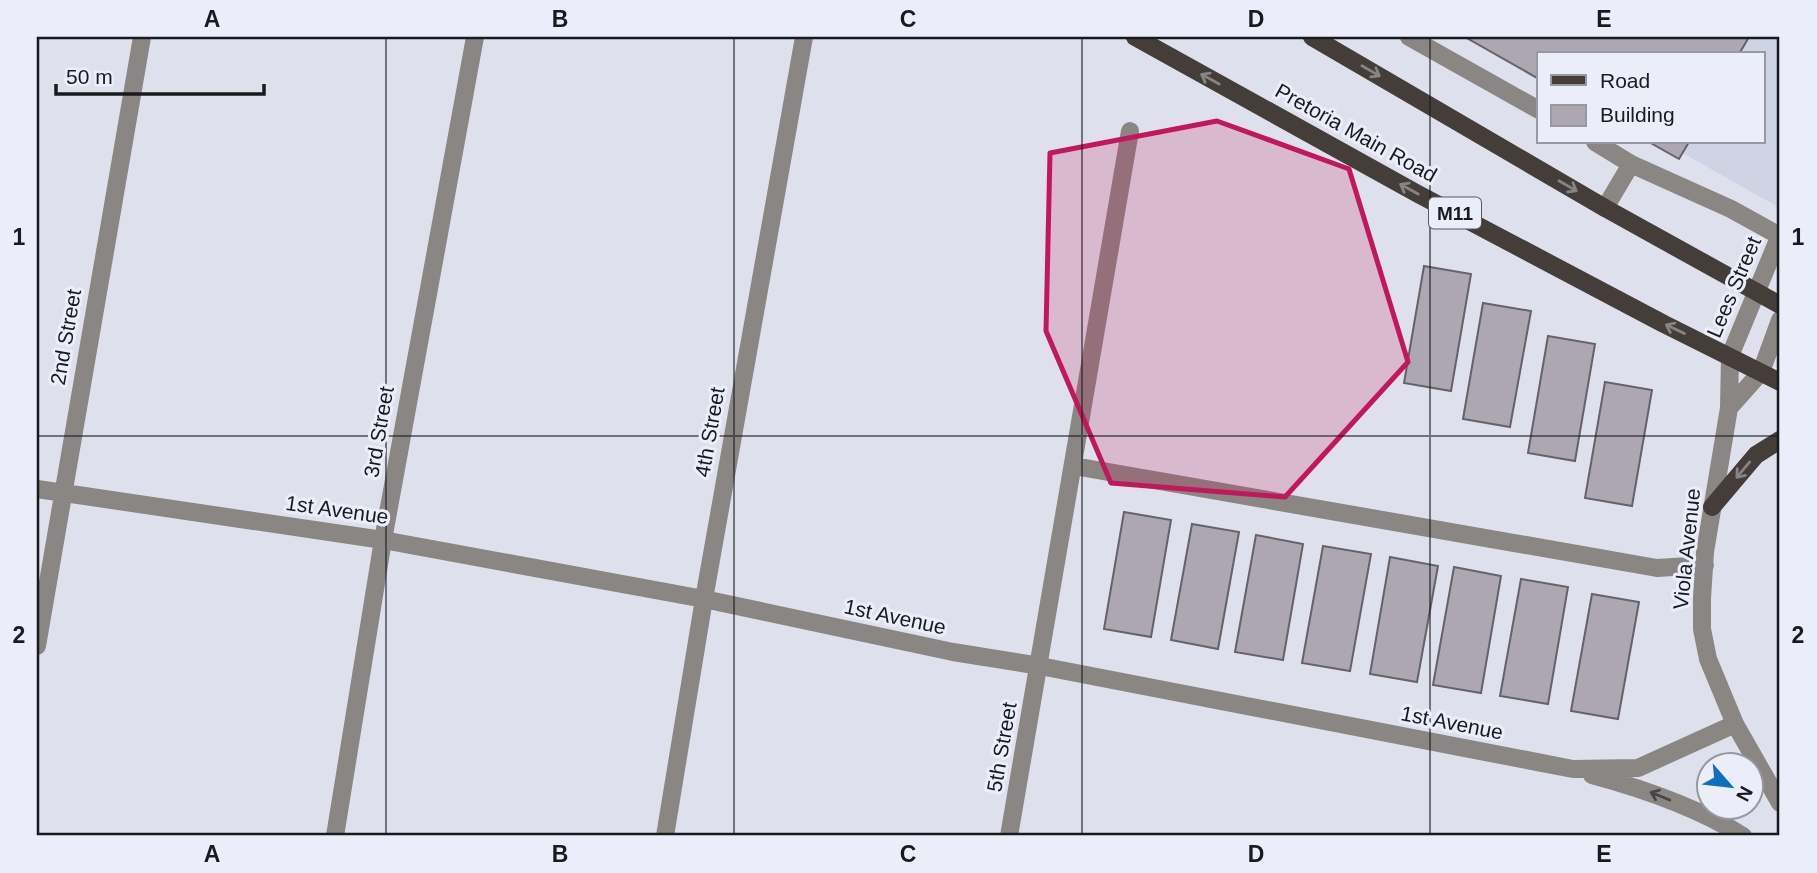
<svg xmlns="http://www.w3.org/2000/svg" width="1817" height="873" font-family="Arial,sans-serif">
<style>
.built{fill:#cfd4e5}
.building{fill:#aca7b0;stroke:#66626a;stroke-width:2}
.lines{fill:none;stroke-linecap:round;stroke-linejoin:round}
.minor{stroke:#8a8683;stroke-width:18}
.major{stroke:#443d39;stroke-width:18}
.oneway{stroke:#878485}
.oneway2{stroke:#464546}
.marked{fill:#c2185b;fill-opacity:0.2;stroke:#c2185b;stroke-width:5;stroke-linejoin:round}
.grid{fill:none;stroke:#181a1d;stroke-width:2;stroke-opacity:0.55}
.labels{text-anchor:middle;stroke-width:6;stroke-linejoin:round;paint-order:stroke}
.shield{fill:#ebeef8;stroke:#575a5f;stroke-width:2}
.shield-label{font-size:19px;font-weight:bold;fill:#181a1d}
.street-label{font-size:21px;fill:#181a1d;stroke:#ebeef8}
.neatline{fill:none;stroke:#181a1d;stroke-width:2.5}
.grid-label{font-size:23px;text-anchor:middle;font-weight:bold;fill:#181a1d}
</style>
<rect width="100%" height="100%" fill="#dee1eb"/>
<path class="built" d="M1479,37H1780V208L1663,142H1763V54H1539V71Z"/>
<path class="building" d="M1465,37H1749L1739,54H1539V79Z
M1649,142H1689L1679,159Z
M1424,266L1471,274L1451,391L1404,383Z
M1483,303L1531,311L1510,427L1463,419Z
M1548,336L1595,344L1575,461L1528,453Z
M1605,382L1652,390L1632,506L1585,498Z
M1124,512L1171,520L1151,637L1104,629Z
M1192,524L1239,532L1218,649L1171,640Z
M1256,535L1303,544L1283,660L1235,652Z
M1323,546L1371,554L1350,671L1302,663Z
M1390,557L1438,566L1417,682L1370,674Z
M1454,567L1501,576L1481,693L1433,685Z
M1521,579L1568,587L1548,704L1500,696Z
M1592,594L1639,602L1618,719L1571,711Z"/>
<g class="lines">
<path class="minor" d="M1409,37L1539,110
M1595,142L1631,164L1731,209L1780,236
M1605,208L1631,164
M1780,235L1730,356L1729,408L1705,552L1702,598V629L1708,659L1735,724L1780,803
M1729,408L1761,372L1780,320
M1074,466L1657,568L1705,565
M37,489L383,540L704,599L953,652L1040,666L1573,769L1638,768L1735,724
M37,646L142,37
M1592,775C1644,789 1697,807 1743,836
M335,836L383,540L475,37
M665,836L704,599L804,37
M1009,836L1130,131"/>
<path class="major" d="M1135,37L1418,194L1664,324L1780,382
M1312,37L1605,208L1780,305
M1712,507L1756,455L1780,440"/>
</g>
<defs><path id="oneway-shaft" d="M-6 0H5M1.5-3L5.5 0L1.5 3" fill="none" stroke-width="1.6" stroke-linecap="round" stroke-linejoin="round" transform="scale(1.75)"/></defs>
<g class="oneway">
<use href="#oneway-shaft" transform="translate(1371 71) rotate(30)"/>
<use href="#oneway-shaft" transform="translate(1210 79) rotate(-151)"/>
<use href="#oneway-shaft" transform="translate(1568 186) rotate(30)"/>
<use href="#oneway-shaft" transform="translate(1409 189) rotate(-151)"/>
<use href="#oneway-shaft" transform="translate(1675 329) rotate(-154)"/>
<use href="#oneway-shaft" transform="translate(1743 470) rotate(130)"/>
</g>
<use class="oneway2" href="#oneway-shaft" transform="translate(1660 796) rotate(-158)"/>
<path class="marked" d="M1217,121L1349,169L1408,362L1285,497L1111,483L1046,331L1050,153Z"/>
<path class="grid" d="M386,37V836M734,37V836M1082,37V836M1430,37V836M37,436H1780"/>
<g class="labels">
<rect class="shield" x="1429" y="197.5" width="52" height="31" rx="5"/>
<g class="shield-label">
<text x="1455" y="220">M11</text>
</g>
<g class="street-label">
<text transform="translate(1356 133) rotate(29)" y="7">Pretoria Main Road</text>
<text transform="translate(1734 287) rotate(-67)" y="7">Lees Street</text>
<text transform="translate(66 337) rotate(-80)" y="7">2nd Street</text>
<text transform="translate(379 432) rotate(-80)" y="7">3rd Street</text>
<text transform="translate(710 432) rotate(-80)" y="7">4th Street</text>
<text transform="translate(337 510) rotate(8)" y="7">1st Avenue</text>
<text transform="translate(1687 549) rotate(-84)" y="7">Viola Avenue</text>
<text transform="translate(895 617) rotate(12)" y="7">1st Avenue</text>
<text transform="translate(1452 723) rotate(11)" y="7">1st Avenue</text>
<text transform="translate(1002 747) rotate(-80)" y="7">5th Street</text>
</g>
</g>
<rect width="1817" height="873" fill="none" stroke="#ebeef8" stroke-width="77"/>
<rect x="1537" y="52" width="228" height="91" fill="#ebeef8" stroke="#9799a0" stroke-width="2"/>
<rect x="1551" y="75" width="35" height="10" fill="#443d39" stroke="#9799a0" stroke-width="2"/>
<text x="1600" y="88" font-size="21" fill="#181a1d">Road</text>
<rect x="1551" y="105" width="35" height="21" fill="#aca7b0" stroke="#9799a0" stroke-width="2"/>
<text x="1600" y="122" font-size="21" fill="#181a1d">Building</text>
<g transform="translate(1730 786) rotate(118)"><circle r="33" fill="#ebeef8" stroke="#9799a0" stroke-width="2"/>
<path d="M0-5L12 26L0 18L-12 26Z" fill="#0d70bc"/>
<text y="-10" font-size="19" font-weight="bold" text-anchor="middle" fill="#181a1d">N</text>
</g>
<path d="M56 84v10h208v-10" fill="none" stroke="#181a1d" stroke-width="3.5"/>
<text x="66" y="84" font-size="21" fill="#181a1d" stroke="#ebeef8" stroke-width="5" paint-order="stroke">50 m</text>
<rect x="38" y="38" width="1740" height="796" class="neatline"/>
<g class="grid-label">
<text x="212" y="27">A</text>
<text x="560" y="27">B</text>
<text x="908" y="27">C</text>
<text x="1256" y="27">D</text>
<text x="1604" y="27">E</text>
<text x="19" y="245">1</text>
<text x="1798" y="245">1</text>
<text x="19" y="643">2</text>
<text x="1798" y="643">2</text>
<text x="212" y="862">A</text>
<text x="560" y="862">B</text>
<text x="908" y="862">C</text>
<text x="1256" y="862">D</text>
<text x="1604" y="862">E</text>
</g>
</svg>
